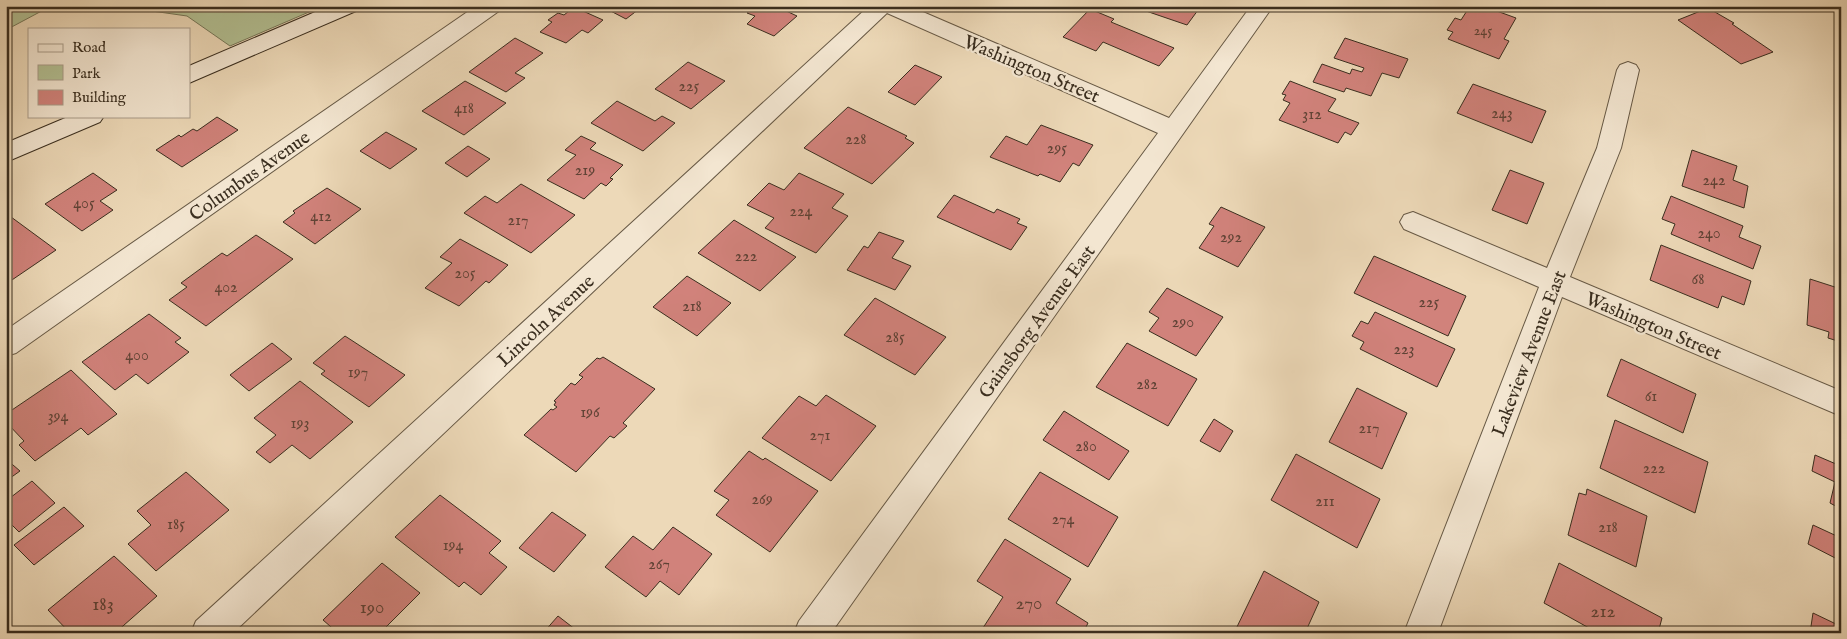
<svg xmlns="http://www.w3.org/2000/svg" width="1847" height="639" font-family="'IM FELL English',serif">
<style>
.green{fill:#b3c093;stroke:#767759}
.building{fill:#d1827b;stroke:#3a2e1f}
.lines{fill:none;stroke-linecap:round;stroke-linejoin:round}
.minor-casing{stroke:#675945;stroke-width:2}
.secondary-casing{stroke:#3a2e1f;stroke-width:2}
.minor{fill:#f3e6d1;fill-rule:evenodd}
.secondary{fill:#f3e6d1;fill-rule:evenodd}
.labels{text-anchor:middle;stroke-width:4.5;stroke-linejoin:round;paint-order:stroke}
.far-number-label{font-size:14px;fill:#604336}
.number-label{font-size:16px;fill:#604336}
.street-label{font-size:19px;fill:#3a2e1f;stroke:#f3e6d1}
.near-number-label{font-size:19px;fill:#604336}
</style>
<rect width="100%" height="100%" fill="#edd9b8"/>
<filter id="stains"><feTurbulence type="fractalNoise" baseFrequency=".004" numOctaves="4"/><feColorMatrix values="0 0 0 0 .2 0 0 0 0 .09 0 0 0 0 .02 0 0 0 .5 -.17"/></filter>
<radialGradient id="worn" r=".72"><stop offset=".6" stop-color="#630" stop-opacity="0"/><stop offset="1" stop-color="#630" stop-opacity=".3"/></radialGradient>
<path class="green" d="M6,6H51L6,30Z
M117,6H323L230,46L187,16Z"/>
<path class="building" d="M601,6H643L626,19Z
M755,6H789L784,10L797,16L774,36L747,24L755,16L747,13Z
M1146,6H1201L1187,25L1143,10Z
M1470,6H1483L1516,18L1504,39L1509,41L1499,59L1448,39L1453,32L1447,30L1455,18L1461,20Z
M574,7L603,20L588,33L582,30L566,43L540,32L552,22L548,20L558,13L564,15Z
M1708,8L1734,23L1732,24L1773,52L1741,64L1678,20Z
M1090,9L1114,19L1111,22L1174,48L1159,66L1103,42L1096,51L1063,37Z
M515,38L543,53L515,73L525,78L506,92L469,72Z
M1345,38L1408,59L1399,78L1382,73L1371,96L1346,88L1344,92L1313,82L1322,64L1350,74L1352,69L1362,72L1364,68L1334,58Z
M688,62L725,81L691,109L655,89Z
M915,65L942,77L915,105L888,92Z
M465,81L506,103L464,135L422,111Z
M1290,81L1336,99L1328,111L1359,123L1351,135L1345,132L1338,143L1279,120L1290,103L1283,100L1286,95L1282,94Z
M1473,84L1546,111L1532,143L1457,113Z
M617,101L655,121L662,116L675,123L643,151L591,123Z
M848,107L907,136L905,138L914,143L872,184L804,148Z
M217,117L238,130L182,167L156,150L179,135L181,137L193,129L197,131Z
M1041,125L1093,145L1079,166L1073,163L1060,182L1040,174L1038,176L990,157L1006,136L1027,145Z
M386,132L417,149L390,169L360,151Z
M581,136L596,143L590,149L623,165L610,178L613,179L606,186L601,183L584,199L547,180L576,155L565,150Z
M468,146L490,159L467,177L445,163Z
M1692,150L1737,166L1733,180L1748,186L1744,208L1682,186Z
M1510,170L1544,183L1527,224L1492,210Z
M93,173L117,190L100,201L113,210L82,231L45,204Z
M799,173L844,194L832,208L848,216L816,253L765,228L774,218L747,205L769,183L784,190Z
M521,184L575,215L531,253L464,213L485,196L497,203Z
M327,188L361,209L315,244L283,222L295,213L293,211Z
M954,195L994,213L997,209L1020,219L1017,223L1027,227L1011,250L937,217Z
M1671,196L1743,226L1739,237L1761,246L1753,269L1671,234L1675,224L1662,219Z
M1221,207L1265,227L1238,267L1199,248L1214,226L1209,224Z
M7,214L56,250L6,284V215Z
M734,220L796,257L760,291L698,253Z
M879,232L904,241L892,258L911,266L895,290L847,270L864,246L868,248Z
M256,235L293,259L206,326L169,300L187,287L181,283L222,253L227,256Z
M460,239L508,265L489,283L486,281L459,306L425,288L452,263L440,257Z
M1661,245L1751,281L1744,305L1722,296L1718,308L1650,280Z
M1374,256L1466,296L1448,336L1354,293Z
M687,276L731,303L697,336L653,307Z
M1810,279L1841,289V342L1828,338L1829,332L1807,325Z
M1167,288L1223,317L1196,356L1149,331L1159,318L1149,312Z
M875,298L946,337L915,375L844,335Z
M1375,312L1455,349L1437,387L1360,349L1364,342L1352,336L1361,321L1368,324Z
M149,314L181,338L175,342L189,352L148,384L136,374L115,390L82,362Z
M345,336L405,375L369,407L321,374L325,371L313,363Z
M272,343L292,359L249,391L230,375Z
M1127,343L1197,379L1168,426L1096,387Z
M603,357L655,389L623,423L627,426L614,438L610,436L576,472L524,435L551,409L553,410L557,407L554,405L556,402L554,401L571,383L575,385L583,377L579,375L597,358L600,359Z
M1621,359L1696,394L1683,433L1607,396Z
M71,370L117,414L88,435L81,428L35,461L19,445L24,441L6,422V414Z
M300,381L353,422L310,459L292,445L270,463L256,452L276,435L254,418Z
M1357,388L1407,413L1382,469L1329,442Z
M826,395L876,426L831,481L762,438L799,396L816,406Z
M1064,411L1129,451L1109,480L1043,440Z
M1214,419L1233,431L1220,452L1200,441Z
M1615,420L1708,462L1695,513L1600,468Z
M749,451L763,460L765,458L818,491L770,552L716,515L729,500L714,491Z
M1839,451L1841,452V509L1830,503L1835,482L1812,471L1815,455L1836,464Z
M1296,454L1380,499L1357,548L1271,500Z
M6,459L20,471L6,481Z
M186,472L229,510L156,571L128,544L151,525L137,511Z
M1040,472L1118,517L1088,567L1008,519Z
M32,481L55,503L19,532L6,519V501Z
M1587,489L1647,516L1636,567L1568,535L1579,493L1586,495Z
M440,495L501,541L489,553L507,567L481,595L464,582L459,587L395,537Z
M64,507L84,526L34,565L14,545Z
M552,512L586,535L554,572L519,548Z
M1813,525L1841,538V561L1808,544Z
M673,527L712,554L679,595L660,581L646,597L605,567L633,536L653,550Z
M1005,539L1071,579L1056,603L1088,623L1083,633H984L981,631L1003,597L977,581Z
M114,556L157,596L115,633H70L48,610Z
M382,563L420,593L380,633H338L323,620Z
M1559,563L1662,618L1658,633H1598L1544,603Z
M1264,571L1319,602L1305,633H1234Z
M1838,611L1841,612V633H1810L1813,613L1836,624Z
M558,616L580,633H543Z"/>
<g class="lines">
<defs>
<path id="minor" d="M476,6H502L499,11L16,353L6,356V330Z
M869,6H909L1169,118L1251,6H1269L1271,9L831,633H794L799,621L1158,133L887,13L233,633H191L196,621Z
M1628,62L1636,65L1639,70L1621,148L1570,277L1841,391V416L1562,297L1438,633H1404L1539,287L1404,229L1400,222L1404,215L1413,212L1547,268L1597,148L1617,70L1620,65Z"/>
<path id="secondary" d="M329,6H359L356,11L189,83V66Z
M70,116H104L100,122L6,162V143Z"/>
</defs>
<use href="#minor" class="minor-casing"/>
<use href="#secondary" class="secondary-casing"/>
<use href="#minor" class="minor"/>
<use href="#secondary" class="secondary"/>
</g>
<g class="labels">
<g class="far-number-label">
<text x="1483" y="35">245</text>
</g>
<g class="number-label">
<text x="689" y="91">225</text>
<text x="464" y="113">418</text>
<text x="1502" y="118">243</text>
<text x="1312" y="119">312</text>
<text x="856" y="144">228</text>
<text x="1057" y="153">295</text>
<text x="585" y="175">219</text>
<text x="1714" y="185">242</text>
<text x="84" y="208">405</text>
<text x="801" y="216">224</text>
<text x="321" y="221">412</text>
<text x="518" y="225">217</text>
<text x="1709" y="238">240</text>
<text x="1231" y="242">292</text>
<text x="746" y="261">222</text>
<text x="465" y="278">205</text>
<text x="1698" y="284">68</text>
<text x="226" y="292">402</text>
<text x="1429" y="307">225</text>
<text x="692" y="311">218</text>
<text x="1183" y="327">290</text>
<text x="895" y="342">285</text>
<text x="1404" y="354">223</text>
<text x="137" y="360">400</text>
<text x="358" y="377">197</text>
<text x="1147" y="389">282</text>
<text x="1651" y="401">61</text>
<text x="590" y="417">196</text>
<text x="58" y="421">394</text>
<text x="300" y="428">193</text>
<text x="1369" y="433">217</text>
<text x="820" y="440">271</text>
<text x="1086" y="451">280</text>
<text x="1654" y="473">222</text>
<text x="762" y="504">269</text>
<text x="1325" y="506">211</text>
<text x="1063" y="524">274</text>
<text x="176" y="529">185</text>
<text x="1608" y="532">218</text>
<text x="453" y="550">194</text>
<text x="659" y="569">267</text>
</g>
<g class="street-label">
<text transform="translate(1032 68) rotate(23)" y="7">Washington Street</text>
<text transform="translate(249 175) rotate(-35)" y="7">Columbus Avenue</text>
<text transform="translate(545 320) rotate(-43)" y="7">Lincoln Avenue</text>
<text transform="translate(1036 321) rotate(-54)" y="7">Gainsborg Avenue East</text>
<text transform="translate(1654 325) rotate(23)" y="7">Washington Street</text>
<text transform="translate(1528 353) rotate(-69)" y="7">Lakeview Avenue East</text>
</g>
<g class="near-number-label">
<text x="1029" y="609">270</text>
<text x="103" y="610">183</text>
<text x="372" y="613">190</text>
<text x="1603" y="617">212</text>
</g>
</g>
<rect width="1847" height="639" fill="none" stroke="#edd9b8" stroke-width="25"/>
<rect x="8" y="8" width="1832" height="624" fill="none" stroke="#3a2e1f" stroke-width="2.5"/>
<rect x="12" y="12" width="1822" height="614" fill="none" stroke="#3a2e1f"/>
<rect x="28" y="28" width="162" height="90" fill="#f3e6d1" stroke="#a99c8a"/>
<rect x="38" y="44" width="25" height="8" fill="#f3e6d1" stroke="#a99c8a"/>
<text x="72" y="52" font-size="15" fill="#3a2e1f">Road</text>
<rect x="38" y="65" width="25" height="15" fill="#b3c093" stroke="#a99c8a"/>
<text x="72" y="78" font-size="15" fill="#3a2e1f">Park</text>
<rect x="38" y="90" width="25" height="15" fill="#d1827b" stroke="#a99c8a"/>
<text x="72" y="102" font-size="15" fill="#3a2e1f">Building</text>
<rect width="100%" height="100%" filter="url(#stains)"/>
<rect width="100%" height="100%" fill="url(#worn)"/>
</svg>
